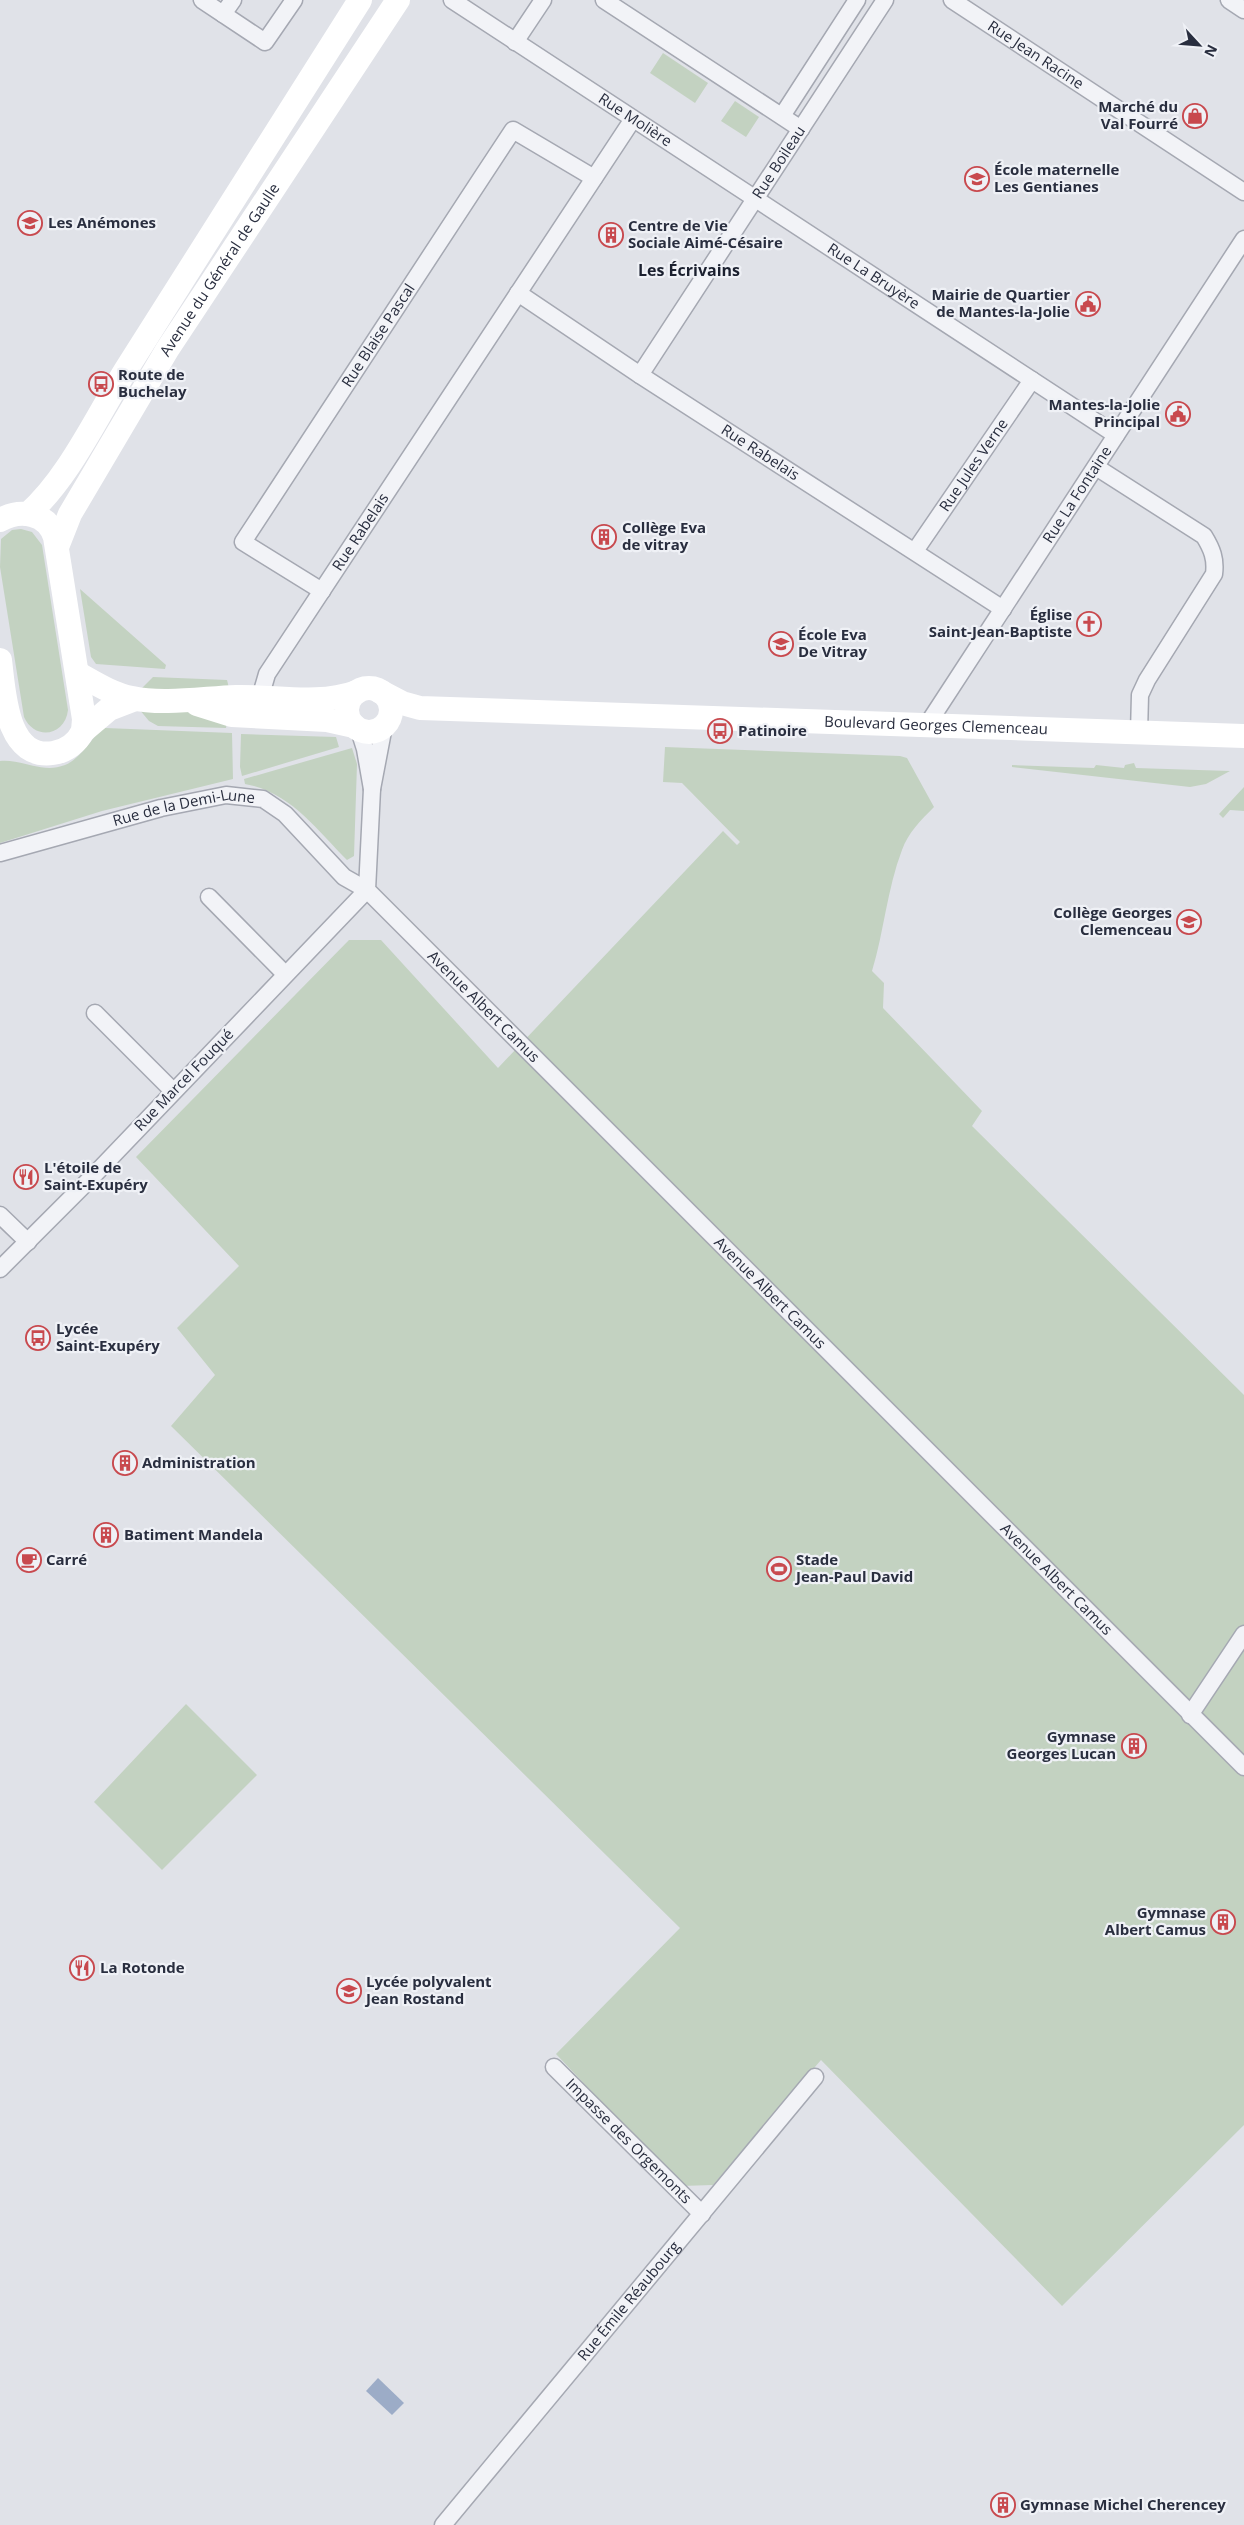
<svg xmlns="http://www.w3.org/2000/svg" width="1244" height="2525" font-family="'Open Sans',sans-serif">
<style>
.green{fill:#c3d2c1}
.water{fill:#9cacc7}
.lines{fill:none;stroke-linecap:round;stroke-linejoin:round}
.minor-casing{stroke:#a5a8b2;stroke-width:19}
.minor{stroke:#f2f3f7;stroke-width:16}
.secondary{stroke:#fff;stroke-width:24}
.labels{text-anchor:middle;stroke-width:4.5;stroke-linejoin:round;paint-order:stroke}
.street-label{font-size:15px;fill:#292e3f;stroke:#eff1f6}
.poi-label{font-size:15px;font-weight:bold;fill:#292e3f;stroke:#eff1f6;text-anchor:start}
.neighbourhood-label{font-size:16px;font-weight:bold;fill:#1b202f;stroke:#eff1f6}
</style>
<rect width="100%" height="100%" fill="#e0e2e8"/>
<path class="green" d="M663,53L708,83L695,103L650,73Z
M735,101L759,117L746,137L721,121Z
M21,529L32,532L42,545L68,710C65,736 35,741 24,717L0,567L1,539L12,530Z
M80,589L166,665L165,669L96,664L91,657Z
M153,677L227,680L230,692L141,689Z
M139,709L202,711L227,720L226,728L158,726L149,721Z
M105,728L232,733L233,779L102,811L0,843V761C23,759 42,774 65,765C83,758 95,731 105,728Z
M241,734L336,737L339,747L242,776L240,767Z
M665,747L900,756L907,758L934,807C921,820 908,833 902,850C887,889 884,932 872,971L884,983L883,1008L982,1111L972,1126L1244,1395V2125L1062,2306L821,2060L713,2185L681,2186L556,2054L680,1928L171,1426L215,1375L177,1328L239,1266L136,1157L349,940H381L498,1068L723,831L737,845L740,842L682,783L663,782Z
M352,748L357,764L354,856L347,860C316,829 290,792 245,784L244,779Z
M1134,763L1136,768L1230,771L1206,784L1190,787L1012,767V765L1094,768L1096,765L1124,768L1125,765Z
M1244,787V811L1230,810L1223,818L1219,814Z
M186,1704L257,1775L162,1870L94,1802Z"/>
<path class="water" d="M378,2378L404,2403L392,2415L366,2391Z"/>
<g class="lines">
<defs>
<g id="minor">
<path d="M202,0L265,42L294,0"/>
<path id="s1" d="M452,0L1116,435"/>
<path d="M604,0L801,129"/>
<path id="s2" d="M952,0L1244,192"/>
<path d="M1229,0L1244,10"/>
<path d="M223,14L233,0"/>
<path d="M515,42L543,0"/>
<path d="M782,116L857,0"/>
<path id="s3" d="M518,293L640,375L1003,609"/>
<path id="s4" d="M640,375L885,0"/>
<path d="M1096,467L1204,536C1212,549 1216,559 1214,574L1147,680L1140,695L1139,733"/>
<path id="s5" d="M915,551L1032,380"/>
<path id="s6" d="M322,591L243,542L482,177L513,130L594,178"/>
<path id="s7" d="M260,698L267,674L633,119"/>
<path id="s8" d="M927,725L1244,239"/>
<path d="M359,730L365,749L372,789L384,726"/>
<path id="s9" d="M372,789L367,890L1244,1767"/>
<path id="s10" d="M0,853L161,808L226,795L263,799L285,814L344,877L367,890L96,1173L0,1269"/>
<path d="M209,897L285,974"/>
<path d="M95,1013L173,1091"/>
<path d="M0,1215L28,1242"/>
<path d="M1190,1715L1244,1634"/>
<path id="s11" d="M554,2067L702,2214"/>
<path id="s12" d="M443,2525L815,2077"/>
</g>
</defs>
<use href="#minor" class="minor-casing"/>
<use href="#minor" class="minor"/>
<g class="secondary">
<path d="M28,514C69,478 98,414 127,368C205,245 282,122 360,0"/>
<path d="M0,520C20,509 47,512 55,537L84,719L83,731C77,743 66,751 53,753C6,760 4,692 0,660"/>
<path id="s13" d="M57,547L70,514L167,350L398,0"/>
<path d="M77,673C95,683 112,694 132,698C162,705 205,698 236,697C277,696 317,706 357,692"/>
<circle cx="369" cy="710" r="22"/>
<path id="s14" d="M379,691L402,703L420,708L1244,736"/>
<path d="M197,704L232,715L327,720L354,726"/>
<path d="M83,731L109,709L135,699"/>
</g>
</g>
<defs>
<symbol id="shop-ring" viewBox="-11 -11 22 22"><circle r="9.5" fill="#eff1f6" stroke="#c8494e" stroke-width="1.5"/><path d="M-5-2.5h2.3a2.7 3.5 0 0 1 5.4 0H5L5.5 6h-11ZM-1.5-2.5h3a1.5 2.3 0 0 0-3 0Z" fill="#c8494e"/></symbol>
<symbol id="school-ring" viewBox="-11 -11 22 22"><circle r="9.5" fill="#eff1f6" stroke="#c8494e" stroke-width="1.5"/><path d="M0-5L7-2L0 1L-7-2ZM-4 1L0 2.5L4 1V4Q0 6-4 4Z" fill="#c8494e"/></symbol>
<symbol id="building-ring" viewBox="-11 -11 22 22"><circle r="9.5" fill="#eff1f6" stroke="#c8494e" stroke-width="1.5"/><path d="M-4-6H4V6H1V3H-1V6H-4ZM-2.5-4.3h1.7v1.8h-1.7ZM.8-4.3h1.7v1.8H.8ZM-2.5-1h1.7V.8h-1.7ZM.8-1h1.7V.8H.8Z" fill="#c8494e"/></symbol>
<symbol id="civic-ring" viewBox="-11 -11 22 22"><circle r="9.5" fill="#eff1f6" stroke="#c8494e" stroke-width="1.5"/><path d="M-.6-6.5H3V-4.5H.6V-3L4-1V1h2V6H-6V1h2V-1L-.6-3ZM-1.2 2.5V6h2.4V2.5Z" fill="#c8494e"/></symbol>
<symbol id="bus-ring" viewBox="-11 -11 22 22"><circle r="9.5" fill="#eff1f6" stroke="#c8494e" stroke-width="1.5"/><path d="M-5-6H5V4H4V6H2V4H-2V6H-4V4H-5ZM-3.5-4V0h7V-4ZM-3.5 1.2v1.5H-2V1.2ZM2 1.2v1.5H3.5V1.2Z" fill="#c8494e"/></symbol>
<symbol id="church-ring" viewBox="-11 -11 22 22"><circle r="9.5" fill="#eff1f6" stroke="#c8494e" stroke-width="1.5"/><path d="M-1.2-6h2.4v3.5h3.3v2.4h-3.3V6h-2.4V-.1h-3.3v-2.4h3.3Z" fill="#c8494e"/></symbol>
<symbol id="restaurant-ring" viewBox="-11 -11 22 22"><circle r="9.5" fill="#eff1f6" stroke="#c8494e" stroke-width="1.5"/><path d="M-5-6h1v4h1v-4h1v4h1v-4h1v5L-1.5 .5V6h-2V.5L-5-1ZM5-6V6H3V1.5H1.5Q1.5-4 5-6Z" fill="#c8494e"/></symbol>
<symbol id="cafe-ring" viewBox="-11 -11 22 22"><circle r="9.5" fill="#eff1f6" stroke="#c8494e" stroke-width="1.5"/><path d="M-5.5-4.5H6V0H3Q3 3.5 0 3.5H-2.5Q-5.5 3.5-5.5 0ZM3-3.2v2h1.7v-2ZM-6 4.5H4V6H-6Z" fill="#c8494e"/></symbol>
<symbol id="stadium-ring" viewBox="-11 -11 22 22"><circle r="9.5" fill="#eff1f6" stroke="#c8494e" stroke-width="1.5"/><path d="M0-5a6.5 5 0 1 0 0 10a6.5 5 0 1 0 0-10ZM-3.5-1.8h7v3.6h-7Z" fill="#c8494e"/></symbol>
</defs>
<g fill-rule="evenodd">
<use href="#shop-ring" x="1181" y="102" width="28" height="28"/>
<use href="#school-ring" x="963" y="165" width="28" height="28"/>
<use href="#school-ring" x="16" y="209" width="28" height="28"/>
<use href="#building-ring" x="597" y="221" width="28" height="28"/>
<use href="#civic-ring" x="1074" y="290" width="28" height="28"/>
<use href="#bus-ring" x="87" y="370" width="28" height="28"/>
<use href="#civic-ring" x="1164" y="400" width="28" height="28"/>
<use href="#building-ring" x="590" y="523" width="28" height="28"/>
<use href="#church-ring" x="1075" y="610" width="28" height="28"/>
<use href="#school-ring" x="767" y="630" width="28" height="28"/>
<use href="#bus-ring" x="706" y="717" width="28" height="28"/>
<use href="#school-ring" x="1175" y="908" width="28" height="28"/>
<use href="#restaurant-ring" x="12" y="1163" width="28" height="28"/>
<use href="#bus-ring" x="24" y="1324" width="28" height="28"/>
<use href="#building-ring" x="111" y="1449" width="28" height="28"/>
<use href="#building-ring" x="92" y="1521" width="28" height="28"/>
<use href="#cafe-ring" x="15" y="1546" width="28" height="28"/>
<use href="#stadium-ring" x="765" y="1555" width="28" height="28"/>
<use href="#building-ring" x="1120" y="1732" width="28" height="28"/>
<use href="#building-ring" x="1209" y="1908" width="28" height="28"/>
<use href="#restaurant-ring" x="68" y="1954" width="28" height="28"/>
<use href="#school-ring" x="335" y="1977" width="28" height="28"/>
<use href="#building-ring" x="989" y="2491" width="28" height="28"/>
</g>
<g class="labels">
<g class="street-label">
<text dy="5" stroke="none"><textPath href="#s2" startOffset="100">Rue Jean Racine</textPath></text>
<text dy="5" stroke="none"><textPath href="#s1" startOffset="219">Rue Molière</textPath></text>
<text dy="5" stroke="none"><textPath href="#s4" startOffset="254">Rue Boileau</textPath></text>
<text dy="5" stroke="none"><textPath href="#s13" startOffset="322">Avenue du Général de Gaulle</textPath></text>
<text dy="5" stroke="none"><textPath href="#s1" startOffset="504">Rue La Bruyère</textPath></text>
<text dy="5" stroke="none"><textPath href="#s6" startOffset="340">Rue Blaise Pascal</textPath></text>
<text dy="5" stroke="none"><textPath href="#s3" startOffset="290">Rue Rabelais</textPath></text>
<text dy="5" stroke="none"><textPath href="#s5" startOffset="104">Rue Jules Verne</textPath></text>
<text dy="5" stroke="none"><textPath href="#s8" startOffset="275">Rue La Fontaine</textPath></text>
<text dy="5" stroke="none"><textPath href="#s7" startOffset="195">Rue Rabelais</textPath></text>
<text dy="5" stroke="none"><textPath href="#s14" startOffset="561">Boulevard Georges Clemenceau</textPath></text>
<text dy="5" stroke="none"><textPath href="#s10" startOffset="190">Rue de la Demi-Lune</textPath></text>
<text dy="5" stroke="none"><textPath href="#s9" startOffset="266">Avenue Albert Camus</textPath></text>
<text transform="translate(184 1080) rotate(-46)" y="5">Rue Marcel Fouqué</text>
<text dy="5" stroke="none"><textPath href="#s9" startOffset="671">Avenue Albert Camus</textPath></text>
<text dy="5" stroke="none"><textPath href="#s9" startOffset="1076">Avenue Albert Camus</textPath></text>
<text dy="5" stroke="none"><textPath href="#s11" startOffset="105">Impasse des Orgemonts</textPath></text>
<text dy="5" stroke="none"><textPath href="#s12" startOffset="291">Rue Émile Réaubourg</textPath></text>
</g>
<g class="poi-label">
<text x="1178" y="112" text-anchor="end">Marché du<tspan x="1178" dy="17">Val Fourré</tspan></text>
<text x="994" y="175">École maternelle<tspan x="994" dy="17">Les Gentianes</tspan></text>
<text x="48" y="228">Les Anémones</text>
<text x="628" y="231">Centre de Vie<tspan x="628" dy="17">Sociale Aimé-Césaire</tspan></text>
<text x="1070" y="300" text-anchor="end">Mairie de Quartier<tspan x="1070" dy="17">de Mantes-la-Jolie</tspan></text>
<text x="118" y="380">Route de<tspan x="118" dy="17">Buchelay</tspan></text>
<text x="1160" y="410" text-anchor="end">Mantes-la-Jolie<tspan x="1160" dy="17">Principal</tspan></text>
<text x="622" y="533">Collège Eva<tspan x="622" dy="17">de vitray</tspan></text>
<text x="1072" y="620" text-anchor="end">Église<tspan x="1072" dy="17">Saint-Jean-Baptiste</tspan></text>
<text x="798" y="640">École Eva<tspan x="798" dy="17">De Vitray</tspan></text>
<text x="738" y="736">Patinoire</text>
<text x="1172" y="918" text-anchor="end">Collège Georges<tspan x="1172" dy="17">Clemenceau</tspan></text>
<text x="44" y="1173">L'étoile de<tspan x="44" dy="17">Saint-Exupéry</tspan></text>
<text x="56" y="1334">Lycée<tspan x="56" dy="17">Saint-Exupéry</tspan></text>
<text x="142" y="1468">Administration</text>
<text x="124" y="1540">Batiment Mandela</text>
<text x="46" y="1565">Carré</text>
<text x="796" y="1565">Stade<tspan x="796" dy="17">Jean-Paul David</tspan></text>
<text x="1116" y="1742" text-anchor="end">Gymnase<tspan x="1116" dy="17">Georges Lucan</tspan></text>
<text x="1206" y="1918" text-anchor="end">Gymnase<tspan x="1206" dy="17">Albert Camus</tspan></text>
<text x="100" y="1973">La Rotonde</text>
<text x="366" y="1987">Lycée polyvalent<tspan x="366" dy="17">Jean Rostand</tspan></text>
<text x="1020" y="2510">Gymnase Michel Cherencey</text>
</g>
<g class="neighbourhood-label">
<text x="689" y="276">Les Écrivains</text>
</g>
</g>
<g transform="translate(1199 45) rotate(116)" stroke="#eff1f6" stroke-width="4" paint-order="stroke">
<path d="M0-4L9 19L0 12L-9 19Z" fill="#292e3f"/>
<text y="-8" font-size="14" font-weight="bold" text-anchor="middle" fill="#292e3f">N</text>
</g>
</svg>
